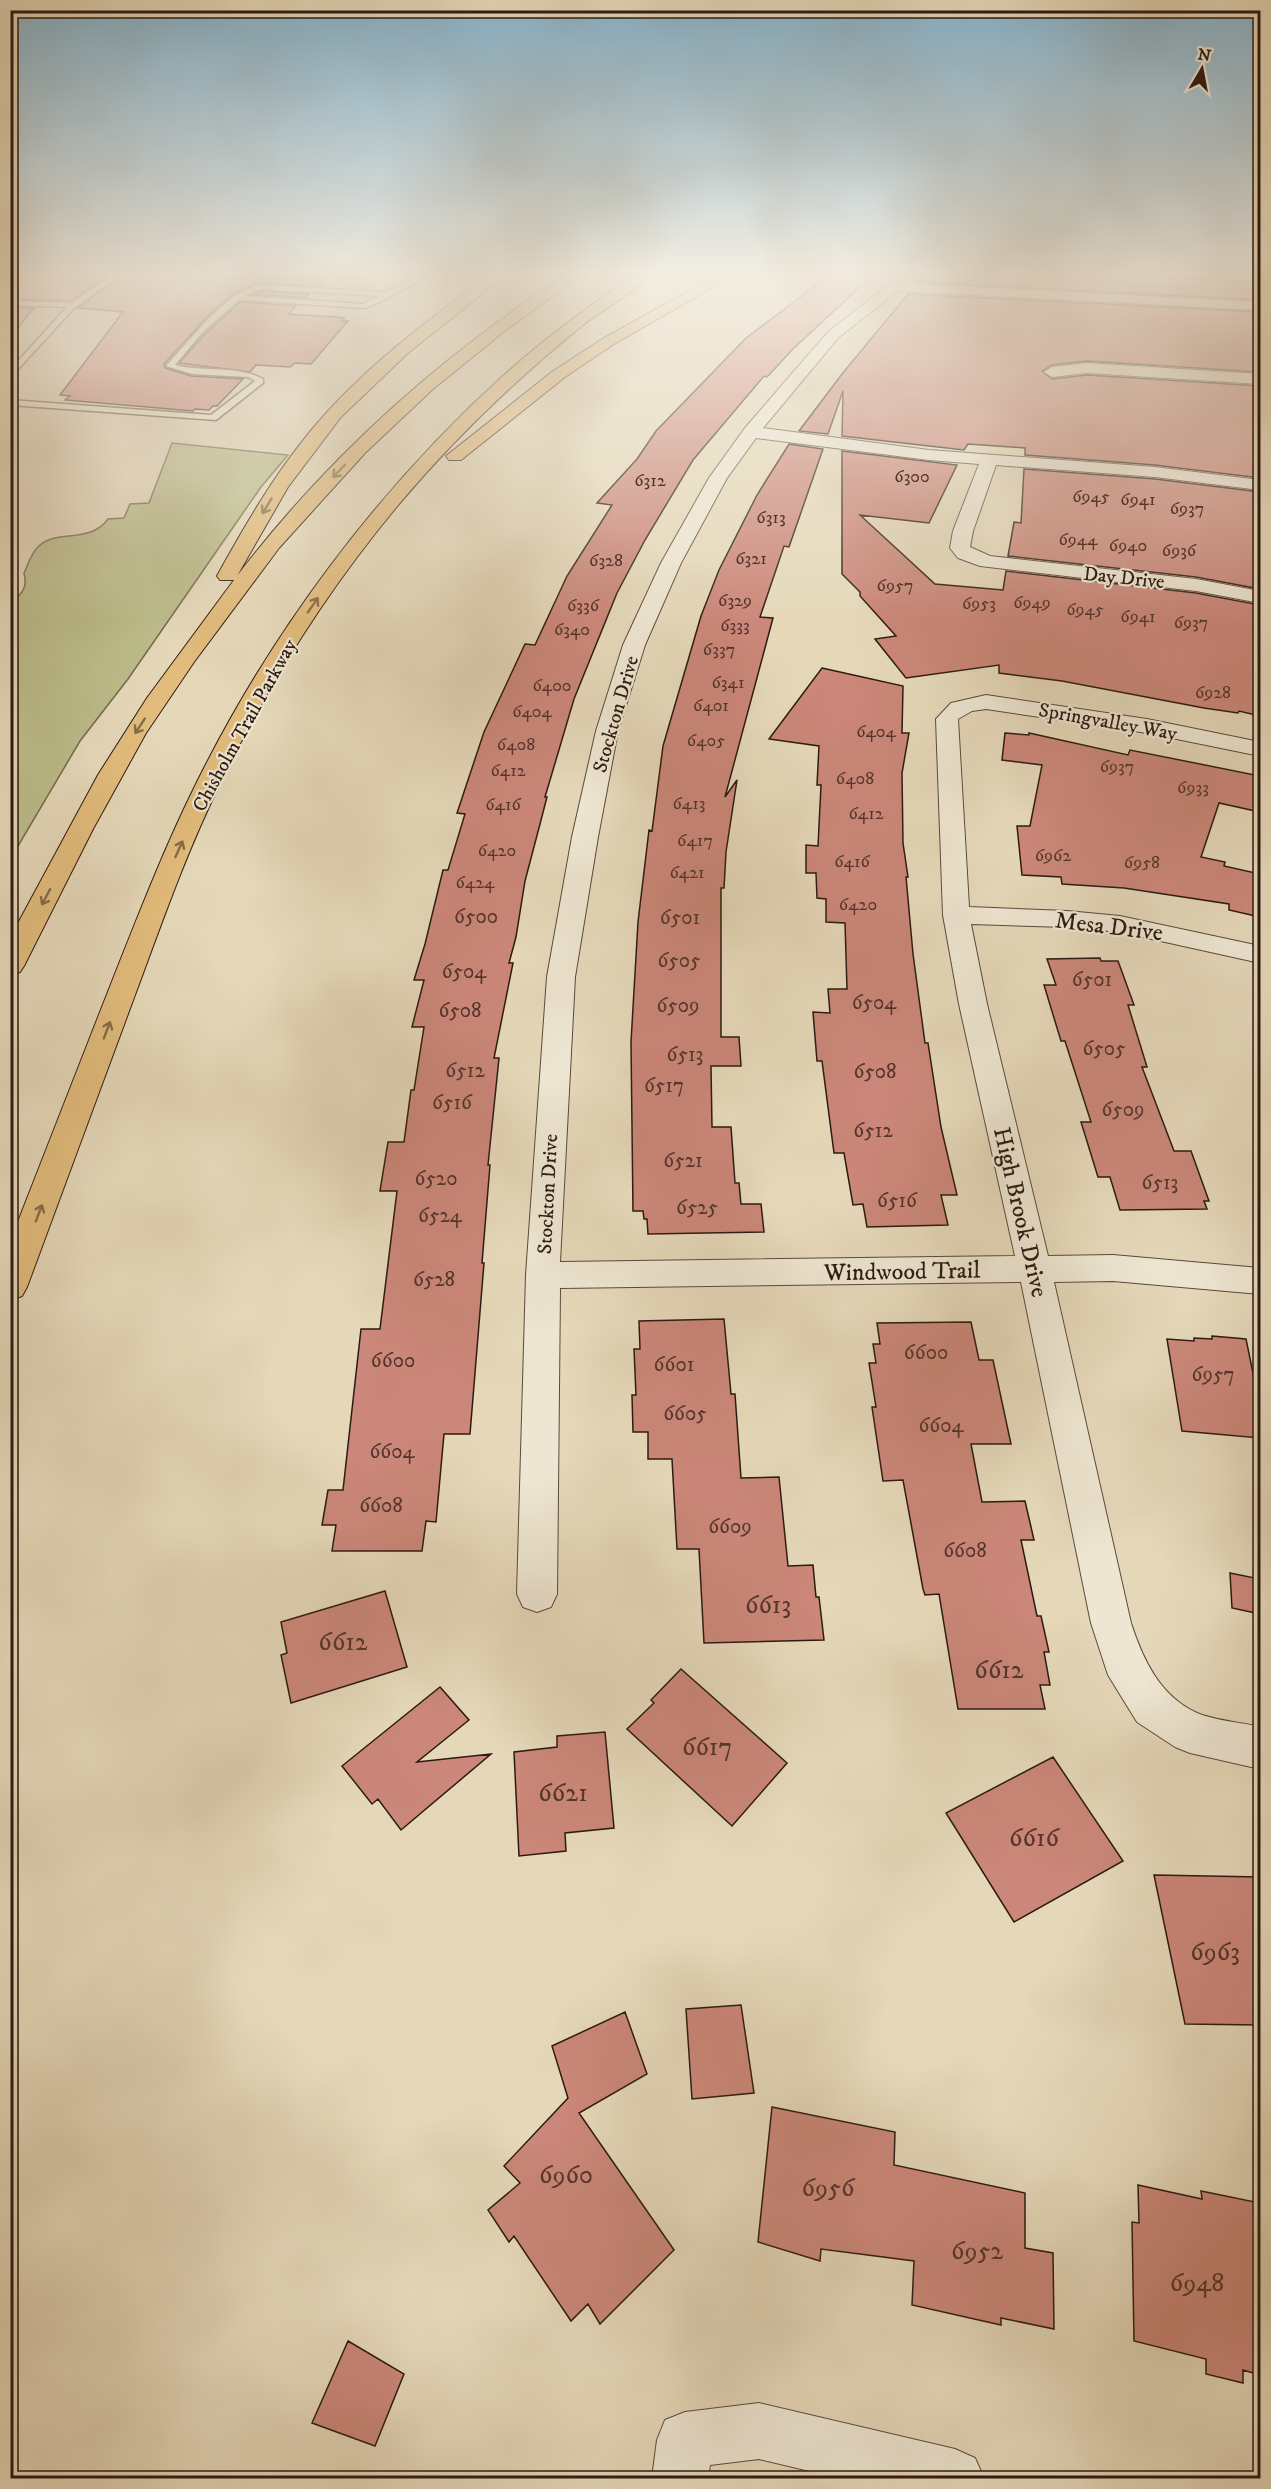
<svg xmlns="http://www.w3.org/2000/svg" width="1271" height="2489" font-family="'IM FELL DW Pica',serif">
<style>
.green{fill:#bcbc8a;stroke:#746b4e;stroke-width:1.5}
.building{fill:#cb8779;stroke:#2c1a12;stroke-width:1.5}
.lines{fill:none;stroke-linecap:round;stroke-linejoin:round}
.service-casing{stroke:#5a4a3c;stroke-width:3}
.minor-casing{stroke:#5a4a3c;stroke-width:2}
.motorway-casing{stroke:#2c1a12;stroke-width:2}
.service{fill:#eee6d2;fill-rule:evenodd}
.minor{fill:#eee6d2;fill-rule:evenodd}
.motorway{fill:#e2bc7c;fill-rule:evenodd}
.oneway{stroke:#876b47}
.labels{text-anchor:middle;stroke-width:4.5;stroke-linejoin:round;paint-order:stroke}
.far-number-label{font-size:18px;fill:#54352c}
.far-street-label{font-size:20px;fill:#2c1a12;stroke:#eee6d2}
.number-label{font-size:21px;fill:#54352c}
.street-label{font-size:24px;fill:#2c1a12;stroke:#eee6d2}
.near-number-label{font-size:26px;fill:#54352c}
</style>
<rect width="100%" height="100%" fill="#e5d8b9"/>
<filter id="stains"><feTurbulence type="fractalNoise" baseFrequency=".00333" numOctaves="4"/><feColorMatrix values="0 0 0 0 .2 0 0 0 0 .09 0 0 0 0 .02 0 0 0 .5 -.17"/></filter>
<radialGradient id="worn" r=".72"><stop offset=".6" stop-color="#630" stop-opacity="0"/><stop offset="1" stop-color="#630" stop-opacity=".3"/></radialGradient>
<path class="green" d="M172,443L288,455L261,487L128,679L80,741L11,858V605C21,592 28,590 24,573C28,565 31,553 38,547C55,528 89,545 108,519L124,518L130,504L149,503Z"/>
<path class="building" d="M35,274H109L71,301L10,299V288Z
M123,274H330L317,286L256,283L233,294L207,317L164,364L165,368L191,376L243,379L217,406H213L209,410L195,409L193,411L65,400L70,396L60,395L123,312L78,308Z
M831,274H874L794,348L767,377L764,376L693,460L645,540L617,593L574,699L545,797H547L540,824L525,881L516,937L509,963H513L494,1058H499L488,1165H490L482,1263H484L470,1434H444L436,1522L426,1521L422,1551H332L336,1525H322L328,1490H343L361,1329H380L397,1191H380L388,1142H404L411,1090H414L424,1027H412L424,980H414L425,944L443,870H448L465,814L457,813L484,732L525,644L535,645L567,576L612,505L597,503L637,459L656,431L746,338Z
M924,274H1117L1260,282V300L917,282Z
M260,291L309,294L305,298L254,294Z
M908,294L1260,312V365H1256L1258,372L1087,361L1052,365L1042,371L1052,379L1087,375L1260,386V478L1155,465L1025,455V448L968,444L964,450L842,436L843,391L828,434L799,431L842,374Z
M240,302L296,306L288,314L338,317L345,318L342,321H348L311,364L295,363L290,367L256,365L250,372L179,363L203,336Z
M10,307L34,308L10,337Z
M789,444L823,449L789,547L784,546L760,617L773,618L725,797L737,780L726,852L724,888H721V1037H739L741,1066H711L712,1127H731L735,1183H739L741,1204H761L764,1232L648,1234L647,1219H644L643,1211H633L631,1042L638,922L649,830L652,831L663,746L701,616L719,570L757,495Z
M842,451L957,465L929,523L860,515L935,584L1003,590L1006,571L1196,593L1260,605V716L1239,711L1238,713L1204,708L1062,681L999,673V665L906,678L875,639L896,636L860,596V592L842,574Z
M1024,469L1155,479L1260,492V589L1196,577L1008,556L1014,522L1021,523Z
M822,668L903,686L902,733H909L902,773L903,843L908,877H906L913,954L925,1043H928L941,1127L957,1195H941L948,1225L867,1227L863,1204L853,1205L844,1153H834L822,1061H817L813,1012L830,1013L828,989H847L845,923L826,922V899L817,898L816,873H806V845L818,846L821,785H817L819,746L769,739Z
M1005,733L1029,735V733L1128,755L1130,750L1260,776V812L1219,803L1201,857L1225,862L1224,866L1260,874V917L1229,910V904L1124,888L1062,884L1061,877L1022,875L1017,826H1030L1042,765L1002,760Z
M1100,958L1101,961H1118L1134,1005H1128L1147,1067H1142L1174,1151H1191L1209,1201H1204L1207,1209L1120,1210L1110,1177H1098L1081,1122H1091L1065,1041H1061L1044,985H1056L1047,959Z
M724,1319L731,1394H735L741,1478L779,1477L788,1566L813,1565L816,1597H819L824,1640L704,1643L699,1549H677L672,1459H648V1432H633L632,1395H636L634,1349H640L639,1321Z
M971,1322L979,1360H993L1011,1444H971L982,1502L1025,1501L1034,1540H1021L1037,1616H1041L1049,1652H1044L1050,1685H1040L1045,1709H958L939,1594L925,1595L923,1589L903,1480L883,1481L872,1407H876L869,1363H876L873,1344H880L877,1323Z
M1212,1336L1246,1339L1260,1407V1438L1182,1431L1167,1339L1194,1341V1338L1212,1339Z
M1230,1573L1260,1579V1614L1232,1608Z
M385,1591L407,1667L291,1703L281,1655L287,1653L281,1622Z
M681,1669L787,1763L732,1826L627,1729L654,1703L651,1700Z
M440,1687L469,1720L417,1762L491,1754L401,1830L378,1799L372,1804L342,1766Z
M605,1732L614,1828L565,1833L566,1851L519,1856L514,1752L557,1747V1736Z
M1053,1757L1123,1861L1014,1922L946,1813Z
M1154,1875L1260,1877V2025L1185,2024Z
M741,2005L754,2093L692,2099L686,2009Z
M625,2012L647,2074L579,2113L674,2250L600,2324L588,2304L571,2321L514,2236L509,2242L488,2210L520,2183L504,2166L568,2098L552,2046Z
M772,2107L895,2132L894,2165L1025,2193V2248L1053,2253L1054,2329L1001,2318V2325L912,2305L914,2261L821,2249L820,2261L758,2242Z
M1138,2185L1202,2199L1201,2191L1260,2203V2375L1243,2370V2383L1206,2374V2359L1134,2341L1132,2222L1139,2223Z
M348,2341L404,2374L375,2446L312,2423Z"/>
<g class="lines">
<defs>
<path id="service" d="M113,274H121L74,308L10,378V370L67,307L10,305V301L72,303Z
M420,274H428C418,282 376,306 364,308L239,300L201,334L175,365C203,372 238,365 263,379V383L216,420L10,405V400L211,415L255,381L248,377L192,374L166,366L208,319L234,296L256,285L385,292ZM260,289L379,296L364,304L245,296Z"/>
<path id="minor" d="M895,283L1260,302V310L898,291L838,338L763,428L929,450L1155,467L1260,480V490L1155,477L996,465L973,531L970,547L990,556L1196,579L1260,591V603L1196,591L980,566L958,558L950,548L953,531L979,464L929,460L756,438L727,478L681,563L645,645L618,731L598,837L575,977L560,1262L1015,1256L959,1004L943,915L936,719L951,703L986,695L1147,719L1260,742V756L1147,733L986,709L972,711L958,719L969,907L1067,911L1120,916L1260,946V963L1120,932L1067,927L971,924L987,1004L1048,1256L1113,1255L1260,1268V1294L1113,1281L1054,1282L1131,1623C1143,1660 1160,1696 1197,1713C1216,1721 1241,1722 1260,1727V1769L1190,1753L1175,1747L1137,1722L1108,1675L1091,1623L1021,1282L560,1288L557,1594L551,1607L537,1612L523,1607L517,1594L526,1275L547,977L572,837L596,731L623,645L661,563L709,478L745,428L828,332L890,284Z
M1087,363L1260,374V384L1087,373L1052,377L1044,372L1052,367Z
M759,2403L955,2449L975,2458L984,2478H839L759,2459L710,2465L708,2478H652L657,2440L665,2420L685,2412Z"/>
<path id="motorway" d="M491,274H507L408,353L341,417L288,487L237,576C315,474 409,385 513,311C534,296 558,273 584,274L506,330L433,389L365,453L279,548L194,662L146,733L93,829L24,966L20,972L10,975V938L98,775L147,698L234,580H220L217,576C244,527 273,477 309,433C360,371 426,321 491,274Z
M635,274H651C631,296 601,310 578,329C513,382 453,440 399,504C328,589 267,685 219,786C186,853 161,925 135,995C99,1092 63,1190 27,1287L22,1296L10,1300V1242C43,1158 76,1073 109,989C136,921 162,853 194,788C270,633 377,490 504,375C545,338 590,306 635,274Z
M719,274H736L614,344L565,377L461,460H449L446,456L553,371L604,338Z"/>
</defs>
<use href="#service" class="service-casing"/>
<use href="#minor" class="minor-casing"/>
<use href="#motorway" class="motorway-casing"/>
<use href="#service" class="service"/>
<use href="#minor" class="minor"/>
<use href="#motorway" class="motorway"/>
</g>
<defs><path id="oneway-shaft" d="M-6 0H5M1.5-3L5.5 0L1.5 3" fill="none" stroke-width="1.6" stroke-linecap="round" stroke-linejoin="round" transform="scale(1.5)"/></defs>
<g class="oneway">
<use href="#oneway-shaft" transform="translate(339 471) rotate(134)"/>
<use href="#oneway-shaft" transform="translate(267 506) rotate(121)"/>
<use href="#oneway-shaft" transform="translate(313 605) rotate(-55)"/>
<use href="#oneway-shaft" transform="translate(140 726) rotate(123)"/>
<use href="#oneway-shaft" transform="translate(179 849) rotate(-66)"/>
<use href="#oneway-shaft" transform="translate(46 897) rotate(118)"/>
<use href="#oneway-shaft" transform="translate(107 1030) rotate(-69)"/>
<use href="#oneway-shaft" transform="translate(39 1213) rotate(-69)"/>
</g>
<linearGradient id="sky" x2="0" y2="1"><stop stop-color="#87b6d1"/><stop offset="0.44" stop-color="#f3ede0"/><stop offset="1" stop-color="#f3ede0" stop-opacity="0"/></linearGradient>
<rect width="1271" height="622" fill="url(#sky)"/>
<g class="labels">
<g class="far-number-label">
<text x="912" y="482">6300</text>
<text x="650" y="486">6312</text>
<text x="1091" y="502">6945</text>
<text x="1138" y="505">6941</text>
<text x="1187" y="514">6937</text>
<text x="771" y="523">6313</text>
<text x="1078" y="545">6944</text>
<text x="1128" y="551">6940</text>
<text x="1179" y="556">6936</text>
<text x="751" y="564">6321</text>
<text x="606" y="566">6328</text>
<text x="895" y="591">6957</text>
<text x="735" y="606">6329</text>
<text x="1032" y="608">6949</text>
<text x="979" y="609">6953</text>
<text x="583" y="611">6336</text>
<text x="1085" y="615">6945</text>
<text x="1138" y="622">6941</text>
<text x="1191" y="628">6937</text>
<text x="735" y="631">6333</text>
<text x="572" y="635">6340</text>
<text x="719" y="655">6337</text>
<text x="728" y="688">6341</text>
<text x="552" y="691">6400</text>
<text x="1213" y="698">6928</text>
<text x="711" y="711">6401</text>
<text x="532" y="717">6404</text>
<text x="876" y="737">6404</text>
<text x="706" y="746">6405</text>
<text x="516" y="750">6408</text>
<text x="1117" y="772">6937</text>
<text x="508" y="776">6412</text>
<text x="855" y="784">6408</text>
<text x="1193" y="793">6933</text>
<text x="689" y="809">6413</text>
<text x="503" y="810">6416</text>
<text x="866" y="819">6412</text>
<text x="695" y="846">6417</text>
<text x="497" y="856">6420</text>
<text x="1053" y="861">6962</text>
<text x="852" y="867">6416</text>
<text x="1142" y="868">6958</text>
<text x="687" y="878">6421</text>
<text x="475" y="888">6424</text>
<text x="858" y="910">6420</text>
</g>
<g class="far-street-label">
<text transform="translate(1124 577) rotate(6)" y="7">Day Drive</text>
<text transform="translate(615 714) rotate(-74)" y="7">Stockton Drive</text>
<text transform="translate(1108 721) rotate(10)" y="7">Springvalley Way</text>
<text transform="translate(244 725) rotate(-61)" y="7">Chisholm Trail Parkway</text>
<text transform="translate(547 1194) rotate(-87)" y="7">Stockton Drive</text>
</g>
<g class="number-label">
<text x="476" y="923">6500</text>
<text x="680" y="924">6501</text>
<text x="679" y="967">6505</text>
<text x="464" y="978">6504</text>
<text x="1092" y="986">6501</text>
<text x="874" y="1009">6504</text>
<text x="678" y="1012">6509</text>
<text x="460" y="1017">6508</text>
<text x="1104" y="1055">6505</text>
<text x="685" y="1061">6513</text>
<text x="465" y="1077">6512</text>
<text x="875" y="1078">6508</text>
<text x="664" y="1092">6517</text>
<text x="452" y="1109">6516</text>
<text x="1123" y="1116">6509</text>
<text x="873" y="1137">6512</text>
<text x="683" y="1167">6521</text>
<text x="436" y="1185">6520</text>
<text x="1160" y="1189">6513</text>
<text x="897" y="1207">6516</text>
<text x="697" y="1214">6525</text>
<text x="440" y="1222">6524</text>
<text x="434" y="1286">6528</text>
<text x="926" y="1359">6600</text>
<text x="393" y="1367">6600</text>
<text x="674" y="1371">6601</text>
<text x="1213" y="1381">6957</text>
<text x="685" y="1420">6605</text>
<text x="941" y="1432">6604</text>
<text x="392" y="1458">6604</text>
<text x="381" y="1512">6608</text>
<text x="730" y="1533">6609</text>
<text x="965" y="1557">6608</text>
</g>
<g class="street-label">
<text transform="translate(1109 926) rotate(7)" y="8">Mesa Drive</text>
<text transform="translate(1021 1212) rotate(77)" y="8">High Brook Drive</text>
<text transform="translate(902 1271) rotate(-1)" y="8">Windwood Trail</text>
</g>
<g class="near-number-label">
<text x="768" y="1613">6613</text>
<text x="343" y="1650">6612</text>
<text x="999" y="1678">6612</text>
<text x="707" y="1755">6617</text>
<text x="563" y="1801">6621</text>
<text x="1034" y="1846">6616</text>
<text x="1215" y="1960">6963</text>
<text x="566" y="2183">6960</text>
<text x="828" y="2196">6956</text>
<text x="977" y="2259">6952</text>
<text x="1197" y="2291">6948</text>
</g>
</g>
<rect width="1271" height="2489" fill="none" stroke="#e5d8b9" stroke-width="36"/>
<rect x="12" y="12" width="1247" height="2465" fill="none" stroke="#2c1a12" stroke-width="3"/>
<rect x="18" y="18" width="1235" height="2453" fill="none" stroke="#2c1a12" stroke-width="1.5"/>
<g transform="translate(1202 69) rotate(10)" stroke="#eee6d2" stroke-width="4.5" paint-order="stroke">
<path d="M0-4.5L10 22L0 15L-10 22Z" fill="#2c1a12"/>
<text y="-9" font-size="16" font-weight="bold" text-anchor="middle" fill="#2c1a12">N</text>
</g>
<rect width="100%" height="100%" filter="url(#stains)"/>
<rect width="100%" height="100%" fill="url(#worn)"/>
</svg>
